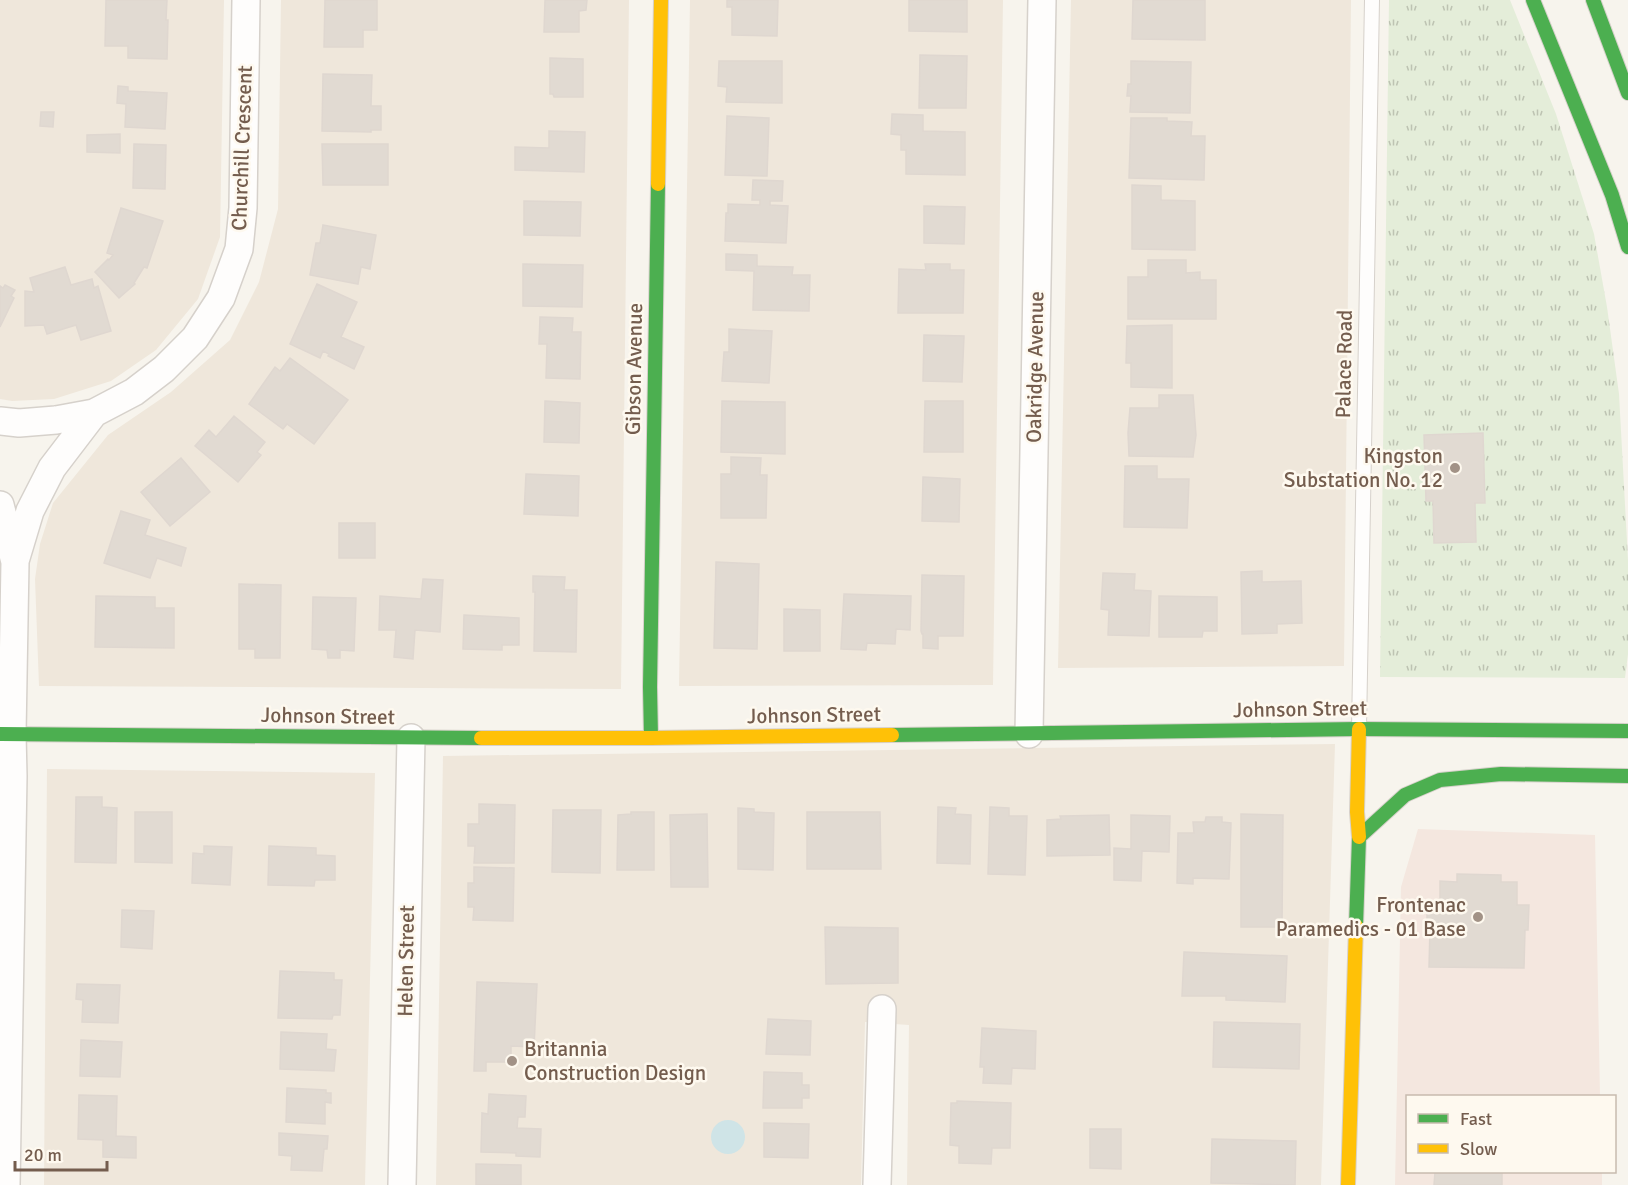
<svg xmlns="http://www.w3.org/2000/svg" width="1628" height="1185" font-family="Signika,sans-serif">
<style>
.residential{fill:#efe7db}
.commercial{fill:#f4e7df}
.grass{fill:url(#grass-tufts)}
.water{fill:#cfe4e7}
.building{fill:#e1dad2;stroke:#dfd7d0;stroke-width:1.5}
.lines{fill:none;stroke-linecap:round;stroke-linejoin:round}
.lane-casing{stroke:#d6d1cb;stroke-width:16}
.street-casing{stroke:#d6d1cb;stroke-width:30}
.fast-casing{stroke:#d7d1cb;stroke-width:16}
.slow-casing{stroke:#d7d1cb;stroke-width:16}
.lane{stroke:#fefdfc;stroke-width:14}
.street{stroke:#fefdfc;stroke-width:27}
.fast{stroke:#4caf50;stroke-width:14}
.slow{stroke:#ffc107;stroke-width:14}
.poi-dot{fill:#a29286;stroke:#fef9ef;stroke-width:2}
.labels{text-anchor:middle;stroke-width:5;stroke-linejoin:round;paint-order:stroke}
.street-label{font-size:21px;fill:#745d4e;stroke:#fef9ef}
.poi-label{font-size:21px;fill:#745d4e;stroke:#fef9ef;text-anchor:end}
</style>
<defs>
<pattern id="grass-tufts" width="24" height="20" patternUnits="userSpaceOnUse" patternTransform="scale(1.5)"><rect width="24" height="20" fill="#e4edd9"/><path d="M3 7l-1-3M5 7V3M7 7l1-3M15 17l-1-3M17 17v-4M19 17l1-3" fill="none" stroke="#bdc3b2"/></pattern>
</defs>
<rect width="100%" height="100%" fill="#f7f4ed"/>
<path class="residential" d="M0,0H224L220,237L198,299L156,350L111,381L54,399L12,401L0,399Z
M281,0H629L621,689L39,686L35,579L40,544L53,503L108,435L171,392L230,340L259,282L278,209Z
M690,0H1003L993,685L679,686Z
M1071,0H1351L1344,666L1058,668Z
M1335,744L1321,1185H907L909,1025L865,1022L861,1185H436L443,756Z
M47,769L375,773L365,1185H44Z"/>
<path class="commercial" d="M1418,829L1595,835L1600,1096H1408V1172H1602V1185H1395L1401,887Z"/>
<path class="grass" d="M1389,0H1510L1556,114L1594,234L1607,307L1619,394L1628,560V654L1625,678L1380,677Z"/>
<path class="water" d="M711 1137a17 17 0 1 1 34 0a17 17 0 1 1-34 0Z"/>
<path class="building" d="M106,0H167L166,20H168L167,59L128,58V46H105Z
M325,0H377V30H363V47H324Z
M545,0H587L586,10L579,11V32H544Z
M727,0H778L777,36L732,35V7H727Z
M909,0H967V32L909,31Z
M1133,0H1205V40L1132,39Z
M920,55L967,56L966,108H919Z
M550,58L583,59V97H554L553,94H550Z
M719,61H782V103L726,102L727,87L718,86Z
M1131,61L1191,62L1190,113L1130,112L1131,96H1127L1128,84H1131Z
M323,74L372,75L371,106H381V130H371V132L322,131Z
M118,86L128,87V91L167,93L165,129L125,127L126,104L117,103Z
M41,112H54L53,127L40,126Z
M892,114L923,115V131L965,132V175L906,174V150H901V135L891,134Z
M727,116L769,118L767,176L725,175Z
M1131,118H1167V121L1192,122L1191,136H1205L1204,180L1129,178Z
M549,131L585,132L584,172L515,170V147L549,148Z
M120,134V153L87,152V135Z
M134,144L166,145L165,189L133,188Z
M322,144H388V185H323Z
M753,180L783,181L782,201H770V205L788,206L786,243L725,241L726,213H728V204L760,205V200H752Z
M1132,185L1161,186V200L1195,201V250L1132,249Z
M524,201L581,202L580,236L524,235Z
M924,206L965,207L964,244L924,243Z
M121,208L163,221L147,268L144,267L134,283L135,284L119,298L95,272L108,259L109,260L113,255L107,253Z
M323,225L376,235L370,269L361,267L358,284L310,275L316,243H320Z
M726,254L757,255V266L793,267L792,275H810L809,311L753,310L754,271L726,270Z
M1148,260H1186V273L1200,272V280H1216V319H1128V277H1148Z
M523,264L583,265L582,307L523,306Z
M925,264H950V270H964L963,313H898L899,269L926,270Z
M65,267L71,285L92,279L94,288L98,286L111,331L81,340L76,325L47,334L44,325L25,326V291L34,292L30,278Z
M317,284L357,302L341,337L364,347L354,369L328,356L329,354L323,351L320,358L290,344Z
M5,285L15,290L11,296L14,298L0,327V286L3,288Z
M540,317L573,318L572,332H581L580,379L546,378L547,344H539Z
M1172,325V388L1131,387V363H1126L1127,326Z
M729,329L772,331L769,383L722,381L724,352H729Z
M924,335L964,336L962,382L923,381Z
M290,358L348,400L314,444L287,424L283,429L249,404L275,367L280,371Z
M1159,395H1193L1196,435L1193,457L1129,456L1128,433L1130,408H1159Z
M545,401L580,403L579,443L544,442Z
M722,401L785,402V454L721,452Z
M925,401H963V452H924Z
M234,416L265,442L257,452L261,455L238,482L195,446L209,430L216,437Z
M1483,433L1485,503H1475L1476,542L1434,543L1433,501H1426L1424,435Z
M731,457L761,458L760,475H767L766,518H721V474H731Z
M181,458L210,492L170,526L141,492Z
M1125,466H1157V479H1189L1187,528L1124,527Z
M526,474L579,476L578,516L524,514Z
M923,477L960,479L959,522L922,521Z
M121,511L150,520L145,535L186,548L181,566L157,558L150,578L104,563Z
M339,523H375V558H339Z
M716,562L759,564L757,649L714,648Z
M1262,571V582L1301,581L1302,623L1277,624V633L1242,634L1241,572Z
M1103,573L1135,574L1134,590L1151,591L1149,636L1108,635L1109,610L1101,609Z
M922,575L964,576L963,636H938V649L923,648V634H922L921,631Z
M533,576L565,577L564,590H577L576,652L534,651L535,592H533Z
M423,579L443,580L440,632L415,630L413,659L394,657L396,630H379L380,596L421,599Z
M239,584L281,585L280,658H255V649H239Z
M844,594L911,596L910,630L896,629L895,644L867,643L866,650L841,649Z
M96,596L155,597V608H174V648L95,647Z
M1159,596L1217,597V631H1203L1202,637H1159Z
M313,597L356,598L354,651L340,650V658H328L327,650L312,649Z
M784,609L820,610V651H784Z
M464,615L519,618V645H502V650L463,649Z
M76,797H102V807L117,808L116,863L75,862Z
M479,804L515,805L514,863H474L475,846H468V824H479Z
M938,807L956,808L955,814L971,815L970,864L937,863Z
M990,807L1009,808V816H1027L1025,875L988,874Z
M738,808L754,809V812L774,813L773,870L738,869Z
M553,810H601L600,873L552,872Z
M135,812H172V863L135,862Z
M631,812H654V870H617L618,815L631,814Z
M807,812H880L881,869H807Z
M707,814L708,887H671L670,815Z
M1241,814L1283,815L1282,927H1241Z
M1109,815L1110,855L1047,856V820L1061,819L1060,816H1063Z
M1131,815L1170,816L1169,852L1142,851L1141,881L1114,880V848L1131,849Z
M1206,817H1222V822L1231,823L1229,879L1193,878V884L1177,883L1178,833H1194L1193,822H1205Z
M204,846L232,847L230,885L192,883L193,853L204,854Z
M269,846L316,848V855L335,856V880H315L314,886L268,885Z
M474,867L514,868L513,921L473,920L474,907H468V883H474Z
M1457,874L1501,875V882H1517V905H1529L1528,930H1525L1524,968L1429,967L1430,928H1427V904H1440V881L1457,882Z
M122,910L154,911L152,949L121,947Z
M825,927L898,928V983L826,984Z
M1184,952L1287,956L1285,1002L1226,1000V996H1182Z
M280,971L334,973V980H342L340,1015H333L332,1019L278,1018Z
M477,982L537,984L534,1047L511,1046V1062H486V1071H474Z
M77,984L120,985L118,1023L82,1022L83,1000L76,999Z
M768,1019L811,1021L810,1055L766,1054Z
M1214,1022L1300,1024L1299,1069L1213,1067Z
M982,1028L1036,1031L1035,1069L1012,1068L1011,1084L983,1083L984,1067H980Z
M281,1032L327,1034L326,1049L336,1050L334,1071L280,1069Z
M81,1040L122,1042L120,1077L80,1076Z
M764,1072L802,1073V1085H809V1098H802V1108H763Z
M287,1088L326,1090V1093H331V1103L325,1102V1124L286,1122Z
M489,1094L526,1096L525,1117H518L517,1128L541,1129L540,1157L516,1156V1153L481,1152L482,1113L488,1114Z
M79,1095L117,1096L116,1136L136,1137V1158L103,1157V1140L78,1139Z
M957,1101L1011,1103L1010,1148H992L991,1164L959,1163V1146L950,1145L951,1103H957Z
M764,1123L809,1124L808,1158L764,1157Z
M1090,1129H1121V1169L1090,1168Z
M279,1133L328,1136L327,1149H324L322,1171L291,1170L292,1156L279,1155Z
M1212,1139L1296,1141L1295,1185L1211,1183Z
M476,1164L521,1165V1185H476Z
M1435,1172H1502V1185H1434Z"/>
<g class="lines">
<defs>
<path id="lane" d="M1359,729L1372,0"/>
<path id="street" d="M0,421L19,423L56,420L94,413L134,392L164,369L195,338L221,298L239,249L243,208L246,0
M0,505L15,562L12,734L13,776L6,1185
M15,561L30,511L52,468L94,413
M1029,734L1042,0
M402,1185L411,738
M877,1185L882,1009"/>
<path id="fast" d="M1533,0L1612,195L1628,247
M1593,0L1628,93
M0,734L481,738
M892,735L1359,729L1628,731
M651,738L650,687L658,184
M1356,926L1359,837L1405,795L1440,780L1501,774L1628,776"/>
<path id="slow" d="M658,184L661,0
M1359,729L1357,812L1359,837
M481,738H651L892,735
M1348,1185L1356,926"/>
</defs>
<use href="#lane" class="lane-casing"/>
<use href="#street" class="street-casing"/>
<use href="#fast" class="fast-casing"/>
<use href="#slow" class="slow-casing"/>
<use href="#lane" class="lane"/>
<use href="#street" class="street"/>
<use href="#fast" class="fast"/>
<use href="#slow" class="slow"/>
</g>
<g class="poi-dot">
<circle cx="1455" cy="468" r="6"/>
<circle cx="1478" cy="917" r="6"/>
<circle cx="512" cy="1061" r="6"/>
</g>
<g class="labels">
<g class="street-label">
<text transform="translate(242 148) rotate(-88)" y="7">Churchill Crescent</text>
<text transform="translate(1344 364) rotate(-89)" y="7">Palace Road</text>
<text transform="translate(1035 367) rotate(-89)" y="7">Oakridge Avenue</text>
<text transform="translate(634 369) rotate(-89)" y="7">Gibson Avenue</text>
<text transform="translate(1300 709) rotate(-1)" y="7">Johnson Street</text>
<text transform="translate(814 715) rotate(-1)" y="7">Johnson Street</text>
<text transform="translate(328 716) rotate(1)" y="7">Johnson Street</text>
<text transform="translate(406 961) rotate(-89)" y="7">Helen Street</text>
</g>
<g class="poi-label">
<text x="1443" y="463">Kingston<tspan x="1443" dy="24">Substation No. 12</tspan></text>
<text x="1466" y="912">Frontenac<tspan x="1466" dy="24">Paramedics - 01 Base</tspan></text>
<text x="524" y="1056" text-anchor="start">Britannia<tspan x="524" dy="24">Construction Design</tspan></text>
</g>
</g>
<rect x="1406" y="1095" width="210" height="78" fill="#fef9ef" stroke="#c7bbaf" stroke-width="1.5"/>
<rect x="1418" y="1114" width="30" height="9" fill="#4caf50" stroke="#c7bbaf" stroke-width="1.5"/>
<text x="1460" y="1125" font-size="18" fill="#745d4e">Fast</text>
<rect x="1418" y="1144" width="30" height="9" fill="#ffc107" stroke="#c7bbaf" stroke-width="1.5"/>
<text x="1460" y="1155" font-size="18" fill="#745d4e">Slow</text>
<path d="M15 1161v9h92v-9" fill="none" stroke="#745d4e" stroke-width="3"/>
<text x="24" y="1161" font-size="18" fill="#745d4e" stroke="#fef9ef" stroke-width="4.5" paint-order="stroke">20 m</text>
</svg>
